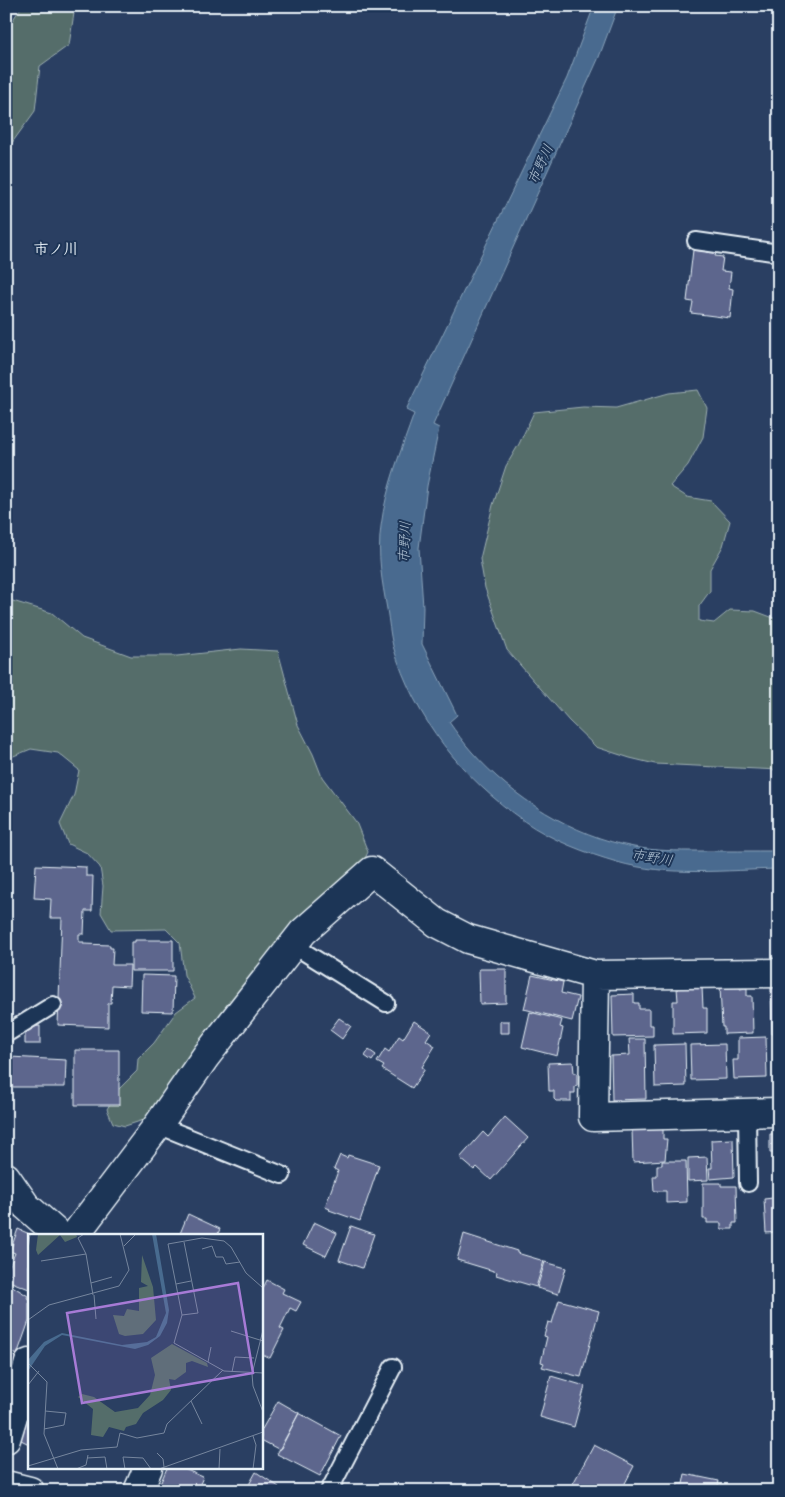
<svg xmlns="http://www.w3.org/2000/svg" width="785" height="1497" font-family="'Playpen Sans','Klee One',sans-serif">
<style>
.green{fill:#546d6a;stroke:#9eafb1}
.water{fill:#486b8f;stroke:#88a1b9}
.building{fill:#5d668d;stroke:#e8f1f8}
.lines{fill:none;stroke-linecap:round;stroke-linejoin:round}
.lane-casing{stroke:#e8f1f8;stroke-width:20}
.street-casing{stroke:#e8f1f8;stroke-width:31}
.secondary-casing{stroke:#e8f1f8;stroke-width:31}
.lane{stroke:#1d3557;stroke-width:16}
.street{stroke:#1d3557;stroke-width:28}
.secondary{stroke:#1d3557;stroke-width:28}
.labels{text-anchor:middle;stroke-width:4;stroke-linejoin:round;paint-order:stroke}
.water-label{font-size:14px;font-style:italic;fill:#b0c2d3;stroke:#1d3557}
.quarter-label{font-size:15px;font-weight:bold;fill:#e8f1f8;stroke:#1d3557}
.inset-road{fill:none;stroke:#76869e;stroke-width:1}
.view{fill:#a77bd6;fill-opacity:0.15;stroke:#a77bd6;stroke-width:2.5}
.inset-edge{fill:none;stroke:#e8f1f8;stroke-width:2.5}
</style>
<rect width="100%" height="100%" fill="#2a3f62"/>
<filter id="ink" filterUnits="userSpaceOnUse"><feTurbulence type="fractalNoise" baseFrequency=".02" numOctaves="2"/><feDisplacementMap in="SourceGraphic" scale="10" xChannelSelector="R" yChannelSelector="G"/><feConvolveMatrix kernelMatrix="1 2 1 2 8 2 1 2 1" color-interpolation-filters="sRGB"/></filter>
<g filter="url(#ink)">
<path class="green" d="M22,6H72L74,13L69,45L40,66L35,111L6,151V30Z
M698,390L707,408L703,437L688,465L670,486L687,497L711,501L730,521L723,546L710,569V591L699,606V621L714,623L730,610L755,611L779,620V770L655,764L630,758L596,747L569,721L507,650L485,588L480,559L493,505L506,466L519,444L534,412L583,407L616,408L669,393Z
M6,599L52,613L82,638L131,656H177L241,649L278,651L298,725L313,754L322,777L356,822L368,852L360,869L156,1116L125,1126L113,1123L107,1109L119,1089L137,1071L138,1059L154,1043L176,1012L195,998L184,975L180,943L166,929L111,930L101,913L103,886L100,867L87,853L68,844L60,824L74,795L79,770L58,753L31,749L6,759Z"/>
<path class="water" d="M594,6H618L599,57L433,425L439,428L427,486L419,548L423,607L422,644L457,715L449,722C456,732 464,743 472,752C513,798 573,836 634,847C655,851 677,851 699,851C725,851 752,851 779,851V869C726,870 669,877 617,862C586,853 551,840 524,821C463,779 414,718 393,646C390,634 389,621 387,609C382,581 377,555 381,526C386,487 401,451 414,414L406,410L567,78Z"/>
<path class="building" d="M693,250L716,253L715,256L723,257L721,271L731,272L729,288L733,289L730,318L691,313L693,302L687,301Z
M36,865L86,867V876H93L92,911H85L84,934H79V942H84V944L110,945V948H113L112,965H130L129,986L112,985L111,1003H108V1027L58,1025L62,918H50L51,899L34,898Z
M135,940H173V971H131V942H135Z
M479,969H506V1003L480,1004Z
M142,975L174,976L173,1012L141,1011Z
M532,975L563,982L561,993L578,997L572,1021L524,1009Z
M720,986H740V989L747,988V996H752L753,1033L724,1034V1027H722Z
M702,987L703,1008H707V1033L673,1034V1001H678L677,988Z
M771,987H779V1034H772Z
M634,994V1003H639V1009H649V1025H653V1036L613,1037L612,995Z
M530,1012L562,1020L560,1027L563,1028L557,1056L522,1047Z
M339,1018L351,1026L342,1039L330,1030Z
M414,1021L431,1032L426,1040L435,1046L422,1067L425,1069L412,1088L382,1069L384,1066L377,1062L385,1049L389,1052L399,1036L403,1039Z
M500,1021H509V1033H500Z
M40,1026V1044H25V1027Z
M776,1036H779V1077H776Z
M766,1037L767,1078L734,1079L733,1060H738V1038Z
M629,1039H645L646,1099L612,1100L611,1056L630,1055Z
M685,1044L686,1086L655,1087L654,1045Z
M725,1044L726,1079L691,1080L690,1045Z
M75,1050H119V1105H75Z
M369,1050L376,1055L372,1061L365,1056Z
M10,1057L66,1060L65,1087H10Z
M573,1062L574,1073H577V1086L575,1087V1093H571V1101H556L554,1099V1091H549L548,1063Z
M505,1117L528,1138L491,1180L477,1167L474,1170L460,1158L483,1132L488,1137Z
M663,1127V1139H667L665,1160L633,1162L632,1129Z
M770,1134H779V1180H775L774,1153H770Z
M733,1139L734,1177L710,1179L709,1168H712L711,1140Z
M340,1155L347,1158L348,1155L379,1165L360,1221L329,1210L330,1209L325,1207L338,1171L334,1169Z
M707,1157L708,1180L688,1181V1158Z
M662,1161H686L687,1202L666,1203V1191H654L653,1176H657V1165H662Z
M703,1183H721V1186H736L737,1223H733V1229H721V1223H707V1219H703Z
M773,1187H779V1232L766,1233L764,1199L773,1198Z
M188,1214L220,1229L217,1236H179Z
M314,1222L337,1233L326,1256L303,1245Z
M351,1226L374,1234L362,1268L339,1260Z
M18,1229L32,1235L29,1236V1289L9,1281L12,1274L7,1272L15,1253L10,1251Z
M464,1234L517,1251V1253L544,1261L536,1287L496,1275L497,1272L457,1260Z
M545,1262L566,1268L558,1294L537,1288Z
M267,1280L284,1289L282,1293L301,1302L296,1311L290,1308L280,1328L284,1330L270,1358L261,1354V1292Z
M6,1282L28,1296L27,1298L29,1299V1321L17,1355L6,1348Z
M559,1300L599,1311L581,1377L542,1367L544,1363L541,1362L547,1337L544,1336L548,1322L552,1323Z
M6,1352L18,1359L8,1390L6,1389Z
M551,1376L585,1386L574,1427L540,1417Z
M278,1401L299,1413L280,1450L261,1440V1431Z
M299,1413L341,1436L320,1476L277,1454Z
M28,1416H29V1444L17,1438Z
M594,1445L634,1466L621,1491H569Z
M167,1468H182L203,1477L197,1491H157Z
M256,1472L279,1487L277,1491L246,1490Z
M685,1474L719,1481L717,1491H677L678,1484H683Z"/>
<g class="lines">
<defs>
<path id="lane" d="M696,241L779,253
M293,945L386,1003
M6,1034L53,1005
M747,1113L748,1183
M158,1125L282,1175
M329,1491L393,1367"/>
<path id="street" d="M595,975L593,1117L779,1112
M6,1177L26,1206L60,1236
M74,1236L158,1125L206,1056L303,932L372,871L437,923L468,939L595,975L779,973
M6,1439L29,1363
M138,1491L148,1468"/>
<path id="secondary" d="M6,1485L30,1491"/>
</defs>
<use href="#lane" class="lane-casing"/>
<use href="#street" class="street-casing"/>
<use href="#secondary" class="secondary-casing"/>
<use href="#lane" class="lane"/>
<use href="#street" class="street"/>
<use href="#secondary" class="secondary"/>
</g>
</g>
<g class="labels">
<g class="water-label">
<text transform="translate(540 164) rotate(-65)" y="5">市野川</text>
<text transform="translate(404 542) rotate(-87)" y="5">市野川</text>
<text transform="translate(652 857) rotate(9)" y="5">市野川</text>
</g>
<g class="quarter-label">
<text x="56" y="254">市ノ川</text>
</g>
</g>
<g transform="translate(28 1234)">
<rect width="235" height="235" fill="#2a3f62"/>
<path d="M10,0H48L49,3L37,8L32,1L10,21L8,16ZM114,21L125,53L128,86L115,100L97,102L91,100L85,81L96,82L99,75L111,77V54L120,52L113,48ZM144,110L179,129L180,133L164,127L158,129V138L147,146L141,145L143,156L135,166L115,179L108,190L98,193L96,197L81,193L75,203L63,201L65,175L50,163L54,160L66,163L87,178L110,174L122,161L127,141L123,124Z" fill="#546d6a"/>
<path d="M124,0H128L141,76L139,89L132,102L120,111L107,115L34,101L17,112L0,137V126L16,108L34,99L94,111L119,108L128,103L138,79Z" fill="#486b8f"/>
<path class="inset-road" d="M56,0L50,4L58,20L65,61M96,12L108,0M174,15L184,12L188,23H195L198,30L212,28M0,16L2,0M13,27L58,20M63,49L84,43M148,50L163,47M235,54L218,39L203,13L196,7L174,4L140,10L154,81L146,109L196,137L235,139M66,61L68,85M154,81L170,79L156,8M0,86L21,71L91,52L101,36L92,0M235,96L224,140L225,152L235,178M203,97L235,107M180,128L183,113M0,129L19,148L16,200L30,235M204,138L207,123L226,124M0,151L11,137M163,167L174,190M16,195L36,191L38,179L17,177M225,202L228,211L225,235M129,219L135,225L136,233M59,224L77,223L79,235M0,232L53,216L89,213L92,199L109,204L136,199L139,190L195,136M48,235L58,231L60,221M97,235L95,223L115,224L123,235M131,235L235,198M191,235L192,215"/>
<path class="view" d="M210,49L225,139L54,169L39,79Z"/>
<rect width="235" height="235" class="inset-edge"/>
</g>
<rect width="785" height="1497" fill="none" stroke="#1d3557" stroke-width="25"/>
<rect x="12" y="12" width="760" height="1472" fill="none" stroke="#e8f1f8" stroke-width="2" filter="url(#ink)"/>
</svg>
